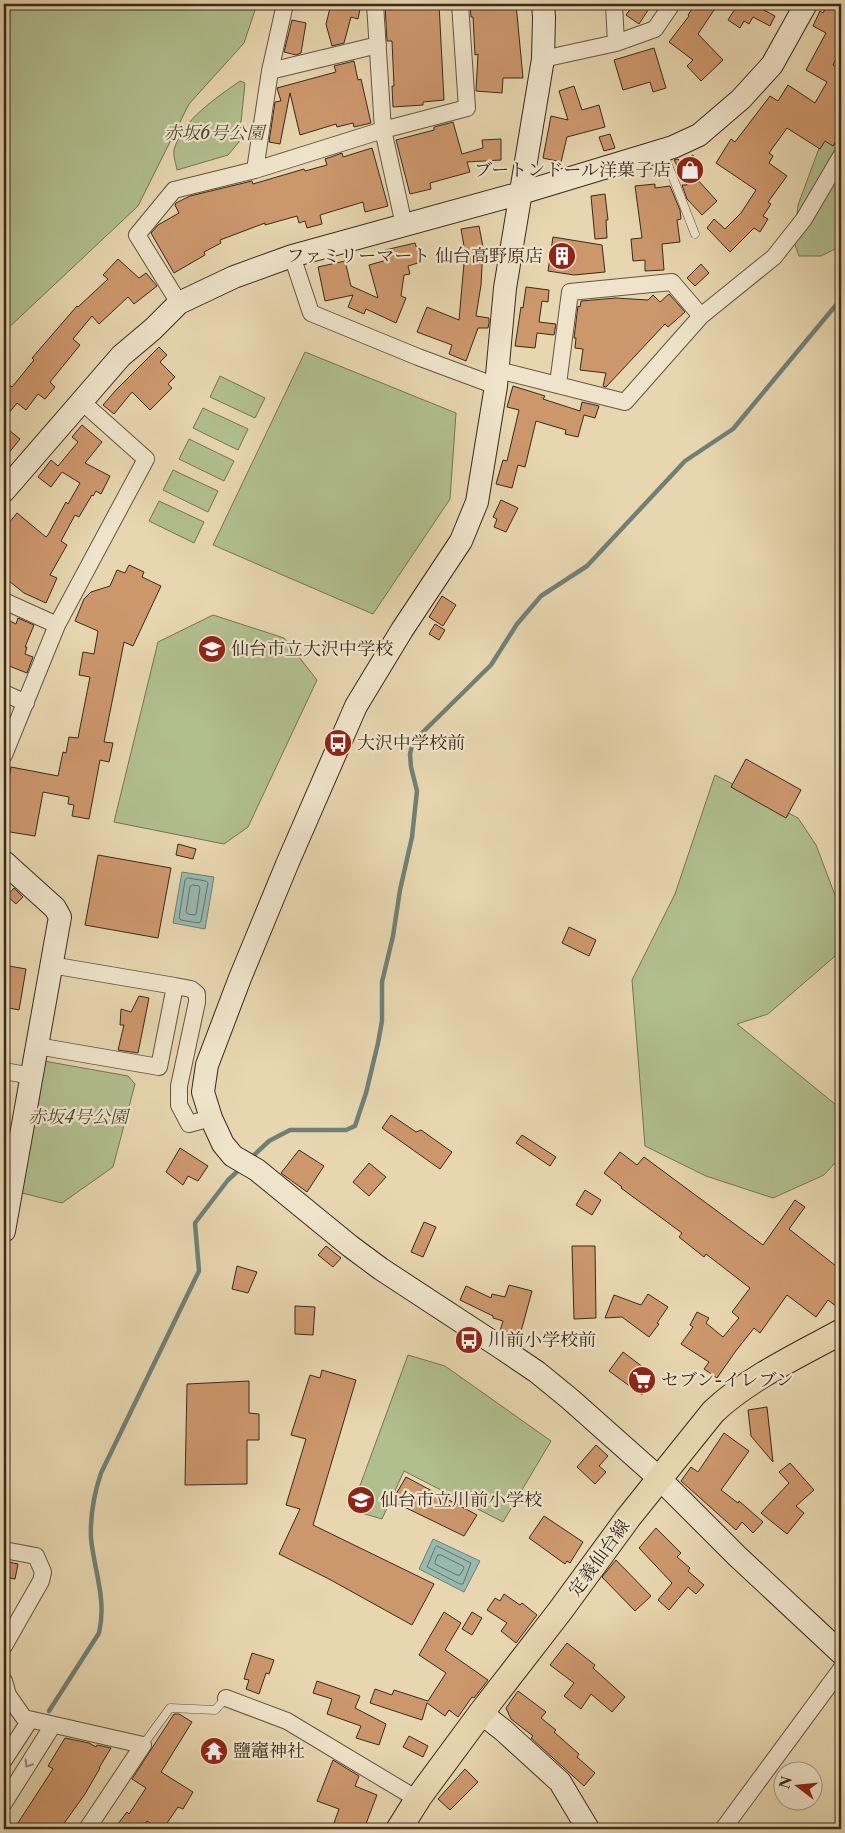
<svg xmlns="http://www.w3.org/2000/svg" width="845" height="1833" font-family="'Libre Caslon Text','Noto Serif JP',serif">
<style>
.green{fill:#b1be8e;stroke:#747456}
.water{fill:#97b9b0;stroke:#718076}
.lines{fill:none;stroke-linecap:round;stroke-linejoin:round}
.shore{stroke:#687267;stroke-width:1}
.stream{stroke:#718076;stroke-width:4.5}
.building{fill:#cd976c;stroke:#382a1e}
.lane-casing{stroke:#645542;stroke-width:9}
.street-casing{stroke:#645542;stroke-width:18}
.secondary-casing{stroke:#382a1e;stroke-width:24}
.primary-casing{stroke:#382a1e;stroke-width:27}
.lane{stroke:#efe4cb;stroke-width:8}
.street{stroke:#efe4cb;stroke-width:16}
.secondary{stroke:#efe4cb;stroke-width:22}
.primary{stroke:#e7d6af;stroke-width:25}
.oneway{stroke:#948774}
.labels{text-anchor:middle;stroke-width:4.5;stroke-linejoin:round;paint-order:stroke}
.park-label{font-size:18px;font-style:italic;fill:#504834;stroke:#efe4cb}
.poi-label{font-size:18px;fill:#382a1e;stroke:#efe4cb;text-anchor:start}
.street-label{font-size:18px;fill:#382a1e;stroke:#efe4cb}
</style>
<rect width="100%" height="100%" fill="#e7d6af"/>
<filter id="stains"><feTurbulence type="fractalNoise" baseFrequency=".004" numOctaves="4"/><feColorMatrix values="0 0 0 0 .2 0 0 0 0 .09 0 0 0 0 .02 0 0 0 .5 -.17"/></filter>
<radialGradient id="worn" r=".72"><stop offset=".6" stop-color="#630" stop-opacity="0"/><stop offset="1" stop-color="#630" stop-opacity=".3"/></radialGradient>
<path class="green" d="M4,4H257L244,43L189,104L138,206L4,332Z
M240,81L245,83L239,142L228,155L177,170C176,164 173,156 174,150C182,120 216,98 240,81Z
M841,95V246L821,256H799L794,242L798,205L837,100Z
M305,352L456,413L450,499L373,614L213,545Z
M220,376L265,398L255,418L210,397Z
M203,408L248,429L238,450L193,428Z
M189,439L234,461L224,481L179,459Z
M173,470L218,491L208,512L163,490Z
M159,501L204,522L194,543L149,521Z
M213,615L284,638L317,680L248,827L224,844L114,822L158,642Z
M715,775L798,818L816,845L841,911V951L768,1014L737,1024L841,1109V1156L824,1175L773,1198L706,1176L645,1146L632,980L675,894Z
M44,1061L128,1076L135,1084L113,1167L62,1203L18,1192Z
M408,1355L445,1366L551,1441L503,1522L404,1471L382,1519L351,1510Z"/>
<path class="water" d="M182,872L214,877L205,929L173,923Z
M433,1539L480,1561L464,1592L419,1569Z"/>
<g class="lines">
<path class="shore" d="M188,878L206,881L208,883L201,921L199,923L181,920L179,918L185,880Z
M193,885L199,886L200,888L196,914L194,915L188,914L186,912L190,887Z
M437,1546L471,1563L463,1584H460L427,1567L435,1548Z
M438,1555H441L463,1566L464,1568L460,1575H457L435,1564V1562Z"/>
<path class="stream" d="M251,1158L269,1141L290,1130H346L355,1126L366,1093L378,1043L382,1021V982L393,936L400,890L412,837L417,791L411,767L410,754L412,745L422,733L491,665L517,624L541,596L587,566L685,461L733,429L841,299
M49,1711L99,1633C107,1600 94,1570 91,1538C90,1515 94,1494 101,1473L199,1271L195,1223L228,1180L240,1169"/>
</g>
<path class="building" d="M331,4H341L360,9L358,19L351,17L344,43L332,46L326,24Z
M385,4H439L444,100L423,102V105L393,107L392,86H394L392,41H387Z
M470,4H516L523,78H503L502,93L476,91L478,54L475,55L473,17H471Z
M634,4H652L639,24L626,15Z
M695,4H718L698,34L723,60L701,81L687,66L693,60L669,42L689,16L688,15Z
M738,4H765L762,9L775,16L770,26L753,17L749,24L744,21L740,28L728,20Z
M828,4L841,11V50L833,65L841,70V133L833,146L825,141L820,149L787,128L769,153L773,156L769,163L787,176L768,202L771,204L763,216L768,219L760,232L754,228L730,252L707,228L714,219L725,229L741,213L756,190L716,163L731,139L735,142L770,96L778,101L788,85L815,103L827,82L806,70L826,33L813,26L820,11L823,13Z
M292,20L306,23L301,53L296,55L284,52Z
M654,48L666,88L653,92L650,82L623,90L614,60Z
M354,61L358,80L361,79L371,123L354,127L353,123L337,127L336,124L300,135L290,93L280,144L269,142L275,102L281,101L277,88L336,72L334,66Z
M574,86L582,110L599,105L605,127L567,137L561,162L543,158L551,116L568,120L559,91Z
M453,122L462,154L483,148L482,140L501,139V160L467,162L470,172L430,183L431,189L410,194L396,140L434,130V127Z
M610,134L615,148L604,151L599,137Z
M372,148L388,206L365,212L363,202L320,215L322,224L307,228L305,221L299,223L297,216L265,225V223L220,240L221,243L204,252L205,255L174,273L151,233L158,225L179,213L175,205L176,203L190,196L252,181L253,184L304,169L305,171L327,165L325,159L342,153L343,157Z
M693,155L703,173L695,177L717,201L702,215L687,199L682,185H687L674,160L678,159L681,162Z
M655,184V188L670,186L680,210L681,219L677,220L680,242L662,244L664,270L645,271V260L633,261L631,239L642,238L635,186Z
M605,194L608,220H606L607,238L595,239L591,196Z
M479,226L483,247L481,285L476,316L489,318V323L488,328H478L466,361L449,354L452,345L417,332L427,307L459,320L465,252L461,229Z
M553,237L602,245L605,272L574,275L548,271Z
M415,243L421,262L408,266L410,274L404,275L401,296L406,298L396,323L366,309L364,314L348,307L353,295L325,301L318,267L345,261L351,286L378,298L369,265L387,260L385,250Z
M118,259L139,278L146,273L157,286L134,304L128,297L99,324L92,316L73,339L80,345L50,382L55,387L45,399L38,394L26,410L17,403L4,419V391L9,385L12,387L34,360L32,358L77,306L78,307L108,279L103,275Z
M701,264L709,273L695,286L687,278Z
M526,287L549,290L548,302L542,301L539,322L556,324L554,335L537,333L535,348L515,346L521,307L523,308Z
M669,294L685,312L668,327L665,324L606,387L603,386L606,373L580,370L583,349L575,348L576,338H574L578,306L580,307L581,301L616,298L648,300L653,295L660,302Z
M159,347L167,355L160,362L175,377L168,384L172,388L150,410L132,392L114,414L103,405L116,390Z
M513,386L545,396L543,399L580,411L582,402L599,406L595,418L584,415L578,437L565,434L566,430L536,421L525,467L518,465L512,488L496,484L503,460L507,461L519,410L507,407Z
M82,425L102,442L85,463L110,476L101,494L96,491L93,496L92,495L79,517L75,515L61,541L67,545L50,575L57,578L46,603L24,593L4,577V529L17,513L46,537L48,535L66,502L68,504L80,483L62,472L51,487L38,477L51,460L58,466L78,442L72,437Z
M4,426L20,439L4,459Z
M501,500L518,508L506,532L494,527L497,519L493,517Z
M129,565L144,572L142,577L161,586L133,646L124,642L104,742L113,743L109,762L100,760L89,819L72,816L74,805L68,804L69,797L43,792L35,836L4,831V809L11,767L58,776L63,752L66,753L69,737L78,738L90,677L79,675L83,652L94,654L98,631L75,621L84,599L91,592L110,586L117,570L125,573Z
M442,596L456,605L443,626L429,617Z
M4,618L16,624L18,618L34,625L25,647H27L25,654L33,657L27,673L4,664Z
M435,624L445,630L439,640L429,634Z
M746,759L801,790L786,818L731,787Z
M178,844L196,849L193,859L176,855Z
M98,855L171,868L158,938L85,925Z
M14,888L23,897L16,904L7,896Z
M569,927L596,940L589,956L562,943Z
M9,966L26,969L19,1010L4,1007V993Z
M139,996L149,998L138,1053L118,1050L124,1025H120L121,1009L131,1012Z
M391,1115L416,1132L421,1130L452,1152L440,1169L382,1128Z
M522,1135L556,1157L550,1166L516,1143Z
M180,1148L208,1166L198,1181L188,1176L183,1185L166,1172Z
M299,1150L324,1166L307,1192L281,1173Z
M620,1152L637,1165L644,1157L763,1245L795,1200L805,1207L789,1229L841,1270V1310L828,1300L816,1317L787,1295L760,1333L754,1328L735,1352L717,1378L704,1369L709,1362L681,1344L693,1327L690,1325L697,1312L709,1318L706,1323L723,1337L739,1318L732,1312L750,1288L706,1254L704,1257L679,1237L682,1233L621,1188L622,1187L604,1173Z
M369,1163L386,1177L369,1196L353,1182Z
M585,1190L601,1200L592,1215L576,1205Z
M424,1222L436,1227L423,1257L411,1252Z
M326,1246L341,1258L333,1267L318,1255Z
M572,1246H595L596,1318L574,1319Z
M237,1266L257,1272L248,1293L232,1289Z
M509,1285L532,1291L519,1339L506,1335L500,1331L503,1321L493,1318V1316L460,1300L466,1286L491,1298L492,1294L505,1297Z
M648,1294L668,1307L657,1323L659,1324L649,1337L622,1317L605,1318L614,1295L641,1305Z
M295,1306L315,1307L313,1335L295,1334Z
M623,1352L656,1377L642,1395L609,1371Z
M322,1370L356,1380L313,1525L434,1584L412,1625L329,1579L279,1554L300,1509L286,1505L306,1439L291,1435L310,1375L320,1378Z
M249,1381V1413L259,1414V1440H247V1484L185,1485L187,1384Z
M767,1407L773,1462L751,1436L748,1410Z
M724,1433L749,1451L721,1490L738,1503L739,1501L763,1522L753,1533L742,1522L736,1530L681,1481L691,1467L698,1472Z
M596,1445L608,1456L599,1466L606,1472L595,1484L577,1467Z
M790,1463L814,1490L796,1506L804,1513L787,1534L761,1513L789,1483L779,1472Z
M406,1477L477,1515L464,1536L392,1501Z
M544,1516L583,1542L570,1563L567,1561L565,1564L529,1538Z
M656,1528L681,1553L677,1557L690,1568L688,1571L704,1585L696,1594L688,1587L669,1610L658,1600L672,1583L639,1548Z
M616,1560L651,1596L635,1611L602,1577Z
M4,1561L18,1564L15,1579L4,1577Z
M504,1594L520,1605L522,1603L537,1615L516,1643L501,1631L507,1623L487,1610L495,1598L500,1601Z
M444,1612L461,1623L445,1650L488,1680L474,1698L472,1697L458,1717L449,1710L445,1716L427,1703L422,1720L370,1703L375,1689L392,1695L394,1690L428,1701L446,1673L419,1655Z
M472,1612L482,1618L472,1635L462,1629Z
M567,1643L595,1665L593,1668L625,1697L612,1712L591,1694L581,1709L564,1696L574,1683L550,1665Z
M252,1653L274,1660L269,1674L266,1673L259,1694L246,1689L249,1680L244,1679Z
M317,1681L360,1696L355,1708L386,1724L379,1745L356,1738L361,1726L327,1714L332,1699L313,1693Z
M518,1691L546,1712L541,1718L556,1730L554,1732L579,1754L577,1757L595,1773L584,1786L531,1738L533,1736L511,1719L506,1708Z
M174,1714H179L192,1722L161,1772L193,1792L183,1809L178,1807L163,1829H159L147,1821L142,1829H114L127,1812L129,1814L146,1788L132,1779Z
M409,1736L428,1746L423,1757L403,1747Z
M65,1738L89,1743L96,1747L97,1745L111,1748L99,1768H100L85,1794L60,1829H42L34,1824L31,1829H14L53,1769L48,1766Z
M333,1760L359,1776L355,1786L377,1795L364,1829H349L334,1823L339,1809L317,1801Z
M465,1769L478,1782L450,1810L438,1799Z"/>
<g class="lines">
<defs>
<path id="lane" d="M663,152L695,234
M143,1745L170,1708L215,1710L226,1698"/>
<path id="street" d="M375,4L383,130L404,225
M614,4L616,43
M543,59L616,43L655,29L672,4
M270,71L378,45
M255,170L270,71L285,4
M292,256L311,313L418,357L496,386
M179,303L137,235L174,190L255,170L383,130L467,108L460,4
M498,370L625,402L701,316L774,257L804,219L841,156
M558,384L570,292L672,282L701,316
M4,601L57,625
M4,693L26,703
M4,755L57,625L146,459L81,401
M175,986L191,989L197,994V1002L179,1086V1105L189,1124L211,1118
M37,1046L159,1067L175,986L51,965
M4,1071L32,1076
M4,1550L36,1556L43,1572L41,1581L4,1646
M4,1681L8,1695L24,1718L143,1745L87,1829
M226,1698L287,1721L417,1799
M4,1760L30,1720
M4,1803L53,1725
M723,1829L841,1669"/>
<path id="secondary" d="M543,4L544,17L543,59L505,288L496,386L477,502L461,541L402,630L356,706L288,862L240,978L207,1065L203,1092L211,1118L223,1144L233,1156L257,1170L350,1246L381,1269L500,1347L537,1372L570,1399L660,1479L737,1556L841,1653
M4,491L121,356L153,329L179,303L234,277L292,256L521,193L673,147L699,135L741,99L772,65L806,4
M4,862L55,908L60,917L4,1231
M481,1713L503,1730L560,1782L588,1829"/>
<path id="primary" d="M399,1829L419,1797L481,1713L560,1611L628,1518L713,1412C746,1380 800,1354 841,1332"/>
</defs>
<use href="#lane" class="lane-casing"/>
<use href="#street" class="street-casing"/>
<use href="#secondary" class="secondary-casing"/>
<use href="#primary" class="primary-casing"/>
<use href="#lane" class="lane"/>
<use href="#street" class="street"/>
<use href="#secondary" class="secondary"/>
<use href="#primary" class="primary"/>
</g>
<defs><path id="oneway-chevron" d="M-2-3.5L2.5 0L-2 3.5" fill="none" stroke-width="1.6" stroke-linecap="round" stroke-linejoin="round" transform="scale(1.25)"/></defs>
<use class="oneway" href="#oneway-chevron" transform="translate(28 1764) rotate(122)"/>
<defs>
<symbol id="shop-disc" viewBox="-11 -11 22 22"><circle r="9.5" fill="#8f2418" stroke="#efe4cb"/><path d="M-5-2.5h2.3a2.7 3.5 0 0 1 5.4 0H5L5.5 6h-11ZM-1.5-2.5h3a1.5 2.3 0 0 0-3 0Z" fill="#fff"/></symbol>
<symbol id="building-disc" viewBox="-11 -11 22 22"><circle r="9.5" fill="#8f2418" stroke="#efe4cb"/><path d="M-4-6H4V6H1V3H-1V6H-4ZM-2.5-4.3h1.7v1.8h-1.7ZM.8-4.3h1.7v1.8H.8ZM-2.5-1h1.7V.8h-1.7ZM.8-1h1.7V.8H.8Z" fill="#fff"/></symbol>
<symbol id="school-disc" viewBox="-11 -11 22 22"><circle r="9.5" fill="#8f2418" stroke="#efe4cb"/><path d="M0-5L7-2L0 1L-7-2ZM-4 1L0 2.5L4 1V4Q0 6-4 4Z" fill="#fff"/></symbol>
<symbol id="bus-disc" viewBox="-11 -11 22 22"><circle r="9.5" fill="#8f2418" stroke="#efe4cb"/><path d="M-5-6H5V4H4V6H2V4H-2V6H-4V4H-5ZM-3.5-4V0h7V-4ZM-3.5 1.2v1.5H-2V1.2ZM2 1.2v1.5H3.5V1.2Z" fill="#fff"/></symbol>
<symbol id="supermarket-disc" viewBox="-11 -11 22 22"><circle r="9.5" fill="#8f2418" stroke="#efe4cb"/><path d="M-6-5.5h2.5l.6 2H6L4.5 2H-2.5L-4.4-4H-6ZM-1.5 3.2a1.3 1.3 0 1 0 .1 0ZM3 3.2a1.3 1.3 0 1 0 .1 0Z" fill="#fff"/></symbol>
<symbol id="temple-disc" viewBox="-11 -11 22 22"><circle r="9.5" fill="#8f2418" stroke="#efe4cb"/><path d="M0-6L5-2H3V0L6.5 2.5H4V6H1.5V3h-3V6H-4V2.5H-6.5L-3 0V-2H-5Z" fill="#fff"/></symbol>
</defs>
<g fill-rule="evenodd">
<use href="#shop-disc" x="674" y="154" width="32" height="32"/>
<use href="#building-disc" x="546" y="240" width="32" height="32"/>
<use href="#school-disc" x="196" y="633" width="32" height="32"/>
<use href="#bus-disc" x="322" y="727" width="32" height="32"/>
<use href="#bus-disc" x="453" y="1324" width="32" height="32"/>
<use href="#supermarket-disc" x="626" y="1364" width="32" height="32"/>
<use href="#school-disc" x="345" y="1484" width="32" height="32"/>
<use href="#temple-disc" x="198" y="1735" width="32" height="32"/>
</g>
<g class="labels">
<g class="park-label">
<text x="214" y="139">赤坂6号公園</text>
<text x="78" y="1123">赤坂4号公園</text>
</g>
<g class="poi-label">
<text x="671" y="176" text-anchor="end">ブートンドール洋菓子店</text>
<text x="543" y="262" text-anchor="end">ファミリーマート 仙台高野原店</text>
<text x="231" y="655">仙台市立大沢中学校</text>
<text x="357" y="749">大沢中学校前</text>
<text x="488" y="1346">川前小学校前</text>
<text x="661" y="1386">セブン-イレブン</text>
<text x="380" y="1506">仙台市立川前小学校</text>
<text x="233" y="1757">鹽竈神社</text>
</g>
<g class="street-label">
<text transform="translate(599 1558) rotate(-54)" y="6">定義仙台線</text>
</g>
</g>
<rect width="845" height="1833" fill="none" stroke="#e7d6af" stroke-width="20"/>
<rect x="5" y="5" width="835" height="1823" fill="none" stroke="#382a1e" stroke-width="2.5"/>
<rect x="10" y="10" width="825" height="1813" fill="none" stroke="#382a1e"/>
<g transform="translate(798 1786) rotate(286)"><circle r="24" fill="#efe4cb" stroke="#a69a86"/>
<path d="M0-4L9 19L0 12L-9 19Z" fill="#8f2418"/>
<text y="-8" font-size="14" font-weight="bold" text-anchor="middle" fill="#382a1e">N</text>
</g>
<rect width="100%" height="100%" filter="url(#stains)"/>
<rect width="100%" height="100%" fill="url(#worn)"/>
</svg>
